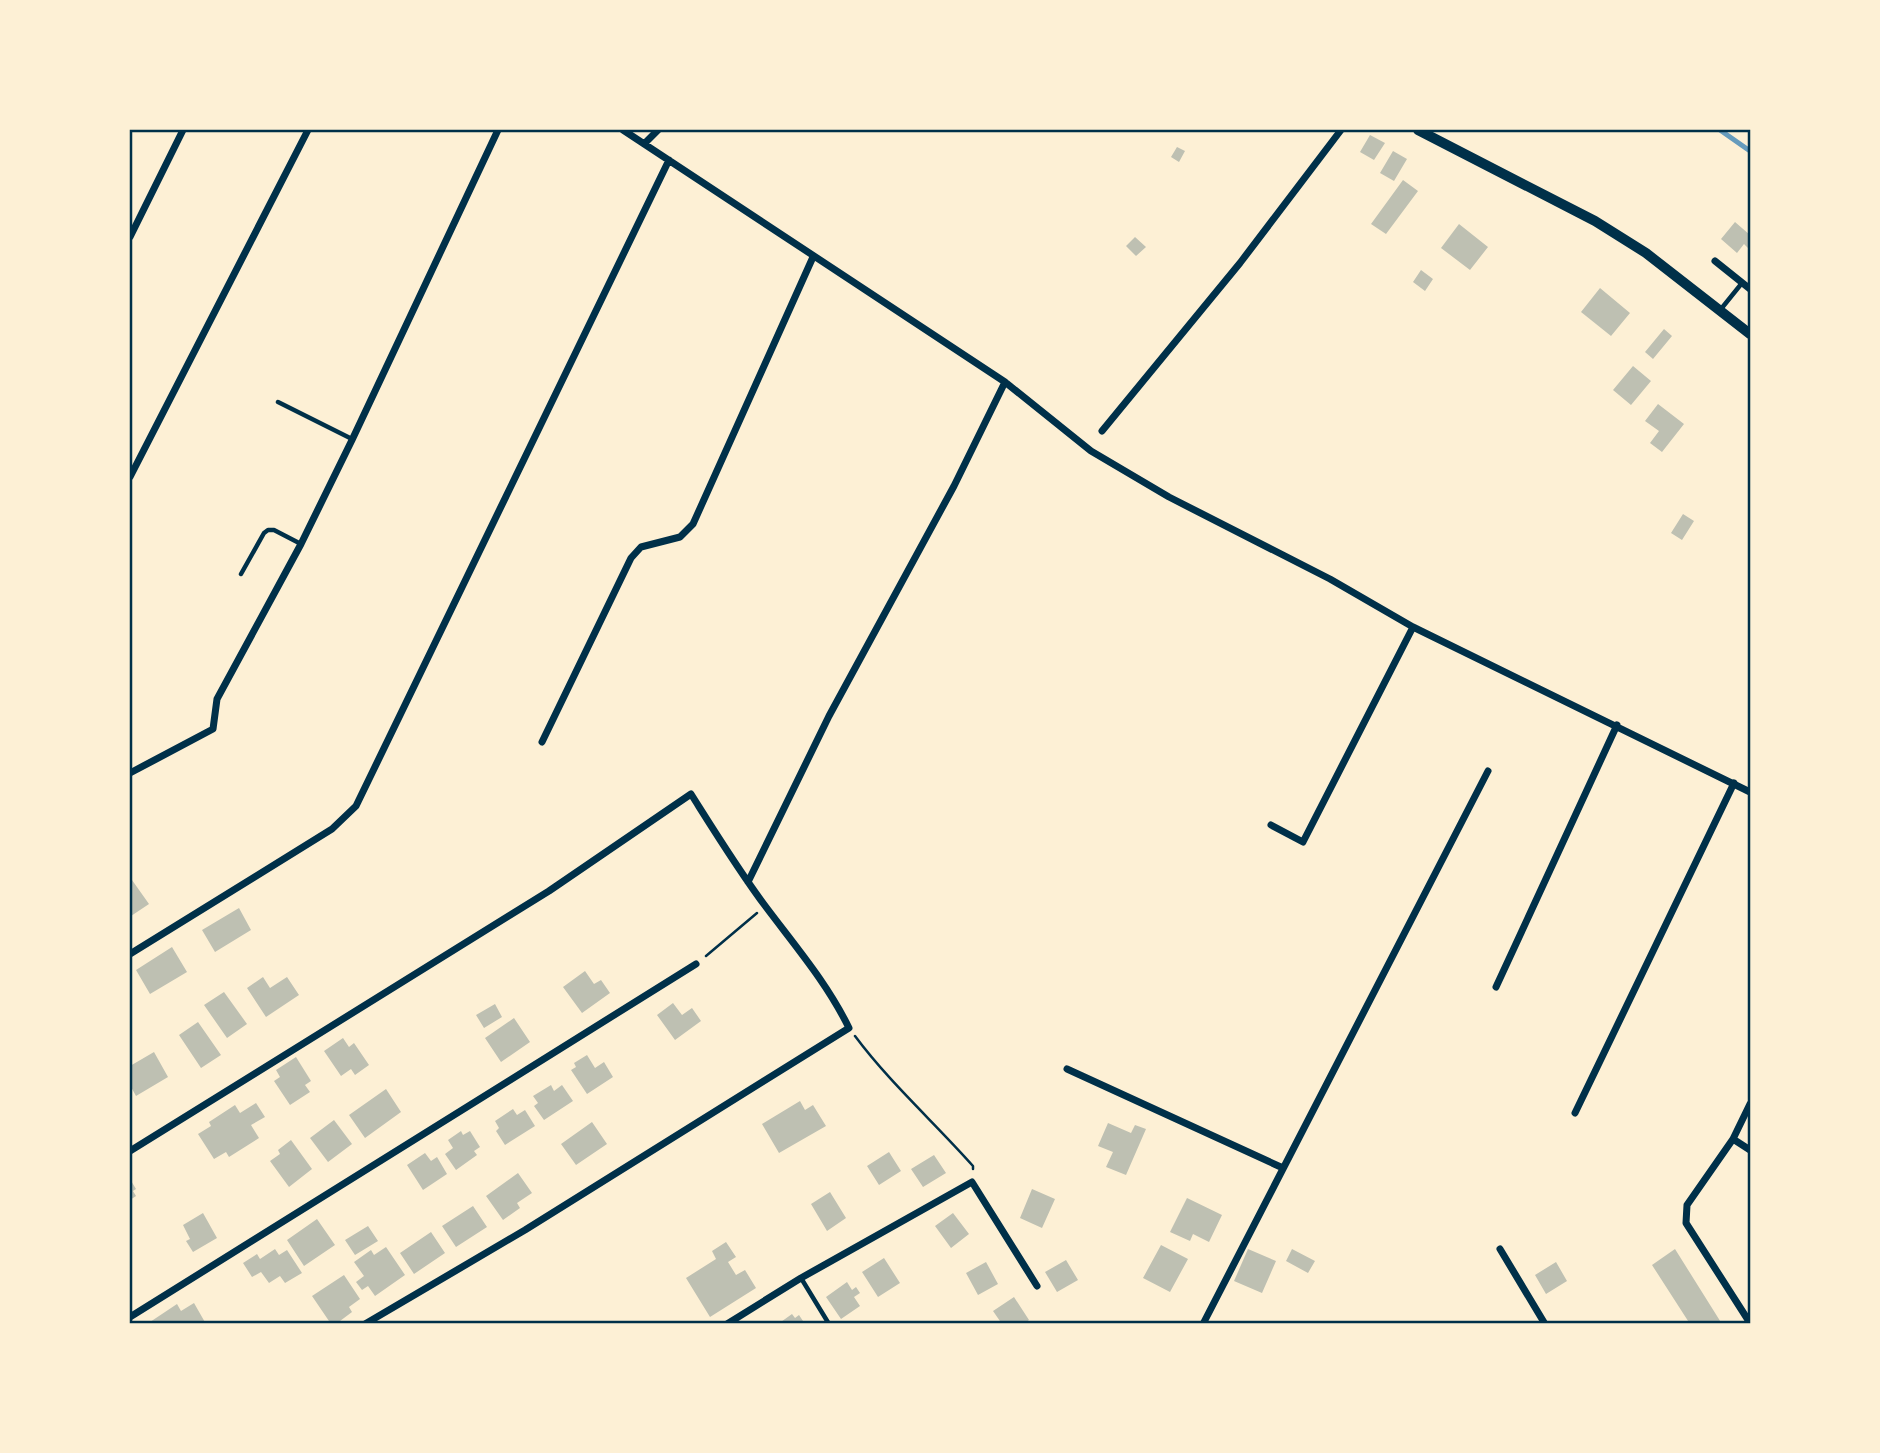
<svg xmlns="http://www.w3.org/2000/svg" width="1880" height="1453" font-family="Figtree,sans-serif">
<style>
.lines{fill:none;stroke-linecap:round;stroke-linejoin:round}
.stream{stroke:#669bbc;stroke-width:5}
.building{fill:#bec0b2}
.path{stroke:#003049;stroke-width:2.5}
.service{stroke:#003049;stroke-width:4.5}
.minor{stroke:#003049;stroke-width:7}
.secondary{stroke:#003049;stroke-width:10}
.neatline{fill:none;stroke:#003049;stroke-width:2.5}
</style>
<rect width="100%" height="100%" fill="#fdf0d5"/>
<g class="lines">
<path class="stream" d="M1720,130L1750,151"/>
</g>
<path class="building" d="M1370,135L1385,143L1374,160L1360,152Z
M1177,147L1185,151L1179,162L1171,157Z
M1393,151L1407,159L1394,181L1380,173Z
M1403,180L1418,191L1386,234L1371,224Z
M1735,222L1750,235V250L1744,244L1737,253L1721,239Z
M1459,224L1488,247L1470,270L1441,248Z
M1135,237L1146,247L1136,256L1126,246Z
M1421,270L1433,279L1425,291L1413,282Z
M1600,288L1630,313L1611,336L1581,312Z
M1664,329L1672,336L1653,359L1645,352Z
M1633,366L1651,381L1631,405L1613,390Z
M1658,404L1684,424L1662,452L1650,443L1659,431L1645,421Z
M1683,514L1694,521L1682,540L1671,533Z
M132,880L149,904L131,916L130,882Z
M239,908L251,930L215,952L202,930Z
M172,947L187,972L150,994L136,970Z
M585,971L594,984L601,980L610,993L582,1013L563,987Z
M263,977L270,988L287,977L299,995L266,1017L247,988Z
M224,992L247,1024L227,1038L204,1005Z
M673,1003L682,1015L692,1008L701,1021L675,1040L657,1015Z
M495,1004L502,1017L484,1028L476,1015Z
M514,1018L530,1042L501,1062L485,1038Z
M198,1022L221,1055L201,1068L179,1035Z
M343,1038L349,1047L354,1043L369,1065L355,1075L351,1069L341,1076L324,1051Z
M154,1052L168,1077L136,1096L130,1085V1066Z
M587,1055L595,1068L604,1062L613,1077L587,1094L571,1070L576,1067L574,1063Z
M296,1057L311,1081L305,1085L310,1092L290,1105L274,1081L280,1077L276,1070Z
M551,1085L554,1091L562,1085L573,1101L544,1120L534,1106L538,1103L533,1096Z
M386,1089L401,1112L365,1138L349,1115Z
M800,1101L805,1110L813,1105L826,1126L779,1153L762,1124Z
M256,1103L265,1117L251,1125L259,1138L229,1157L226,1152L214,1159L198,1134L211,1126L209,1122L235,1105L240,1113Z
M513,1109L517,1115L525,1110L535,1126L505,1145L496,1131L499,1128L495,1121Z
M334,1120L352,1144L328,1162L310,1138Z
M592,1122L607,1144L576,1165L561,1144Z
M1108,1123L1131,1133L1135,1125L1146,1129L1126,1175L1106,1167L1113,1152L1098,1146Z
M461,1131L463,1135L470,1131L480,1147L474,1151L477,1155L456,1170L445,1154L453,1148L448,1140Z
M291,1140L312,1169L289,1187L270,1161L280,1154L278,1150Z
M889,1152L901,1171L879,1185L867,1166Z
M425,1153L431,1161L437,1157L447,1174L423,1190L407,1165Z
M934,1155L946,1173L923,1187L911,1169Z
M518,1173L532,1193L517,1203L520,1208L503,1220L486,1196Z
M130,1179L136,1189L133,1191L136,1196L130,1200Z
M1032,1189L1055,1199L1042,1228L1020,1218Z
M830,1192L846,1218L827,1231L811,1204Z
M1187,1198L1222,1215L1209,1242L1193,1234L1190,1241L1170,1232Z
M473,1206L487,1227L456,1247L442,1226Z
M203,1213L217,1238L193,1252L186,1241L190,1239L183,1225Z
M953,1213L969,1234L951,1248L935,1226Z
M317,1219L335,1245L304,1266L287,1240Z
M368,1226L378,1241L355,1255L345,1240Z
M431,1232L445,1253L414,1274L400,1253Z
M726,1242L736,1257L728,1262L736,1275L745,1270L756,1288L710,1317L686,1278L716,1259L712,1251Z
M1161,1245L1188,1259L1170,1292L1143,1278Z
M386,1247L405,1275L375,1296L368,1286L362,1290L356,1282L364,1276L354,1262L371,1250L374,1255Z
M275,1249L279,1255L287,1250L302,1273L285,1283L280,1276L269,1283L261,1272L252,1277L243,1263L257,1254L260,1259Z
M1248,1249L1276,1261L1262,1293L1234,1281Z
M1292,1249L1315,1261L1308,1273L1286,1261Z
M1675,1249L1722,1324H1690L1652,1265Z
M884,1258L900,1283L878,1297L862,1272Z
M1066,1260L1078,1280L1057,1292L1045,1272Z
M986,1262L998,1284L978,1295L966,1273Z
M1556,1262L1567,1281L1546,1294L1535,1275Z
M344,1275L360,1299L349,1307L352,1312L336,1324H331L312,1296Z
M847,1282L852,1290L856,1287L860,1293L854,1297L860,1306L841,1319L826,1297Z
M1014,1297L1029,1320L1024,1324H1002L993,1311Z
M194,1303L206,1324H147L177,1304L181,1311Z
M792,1314L795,1318L799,1315L805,1324H778Z"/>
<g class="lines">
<path class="path" d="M706,956L757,913
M855,1036C890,1083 934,1122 973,1166V1169"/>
<path class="service" d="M1721,309L1742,283
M278,402L352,439
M241,574L264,533L268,530H274L301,544
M801,1278L829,1324"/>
<path class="minor" d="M623,130L1005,382L1091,451L1169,497L1330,579L1413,627L1750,792
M645,143L658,130
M130,237L183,130
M1715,261L1750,289
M1102,431L1240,263L1341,130
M130,477L308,130
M542,742L631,558L641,547L680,537L693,524L813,257
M130,773L213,729L217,699L301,544L352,440L498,130
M1271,825L1303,842L1413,627
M748,882L829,716L954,486L1005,382
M130,954L332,829L356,806L669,160
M1496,987L1617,725
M1067,1069L1283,1168
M1575,1113L1734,783
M1733,1139L1750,1104
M1750,1150L1733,1139L1687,1205L1686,1223L1750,1323
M130,1151L549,891L691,794C715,832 739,871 766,907C796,947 827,983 849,1028L525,1230L365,1324
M1500,1249L1545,1324
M130,1317L696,964
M727,1324L801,1278L972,1182L1037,1286
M1203,1324L1488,771"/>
<path class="secondary" d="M1418,130L1595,221L1646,253L1750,334"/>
</g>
<rect width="1880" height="1453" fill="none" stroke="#fdf0d5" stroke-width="262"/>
<rect x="131" y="131" width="1618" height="1191" class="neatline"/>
</svg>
